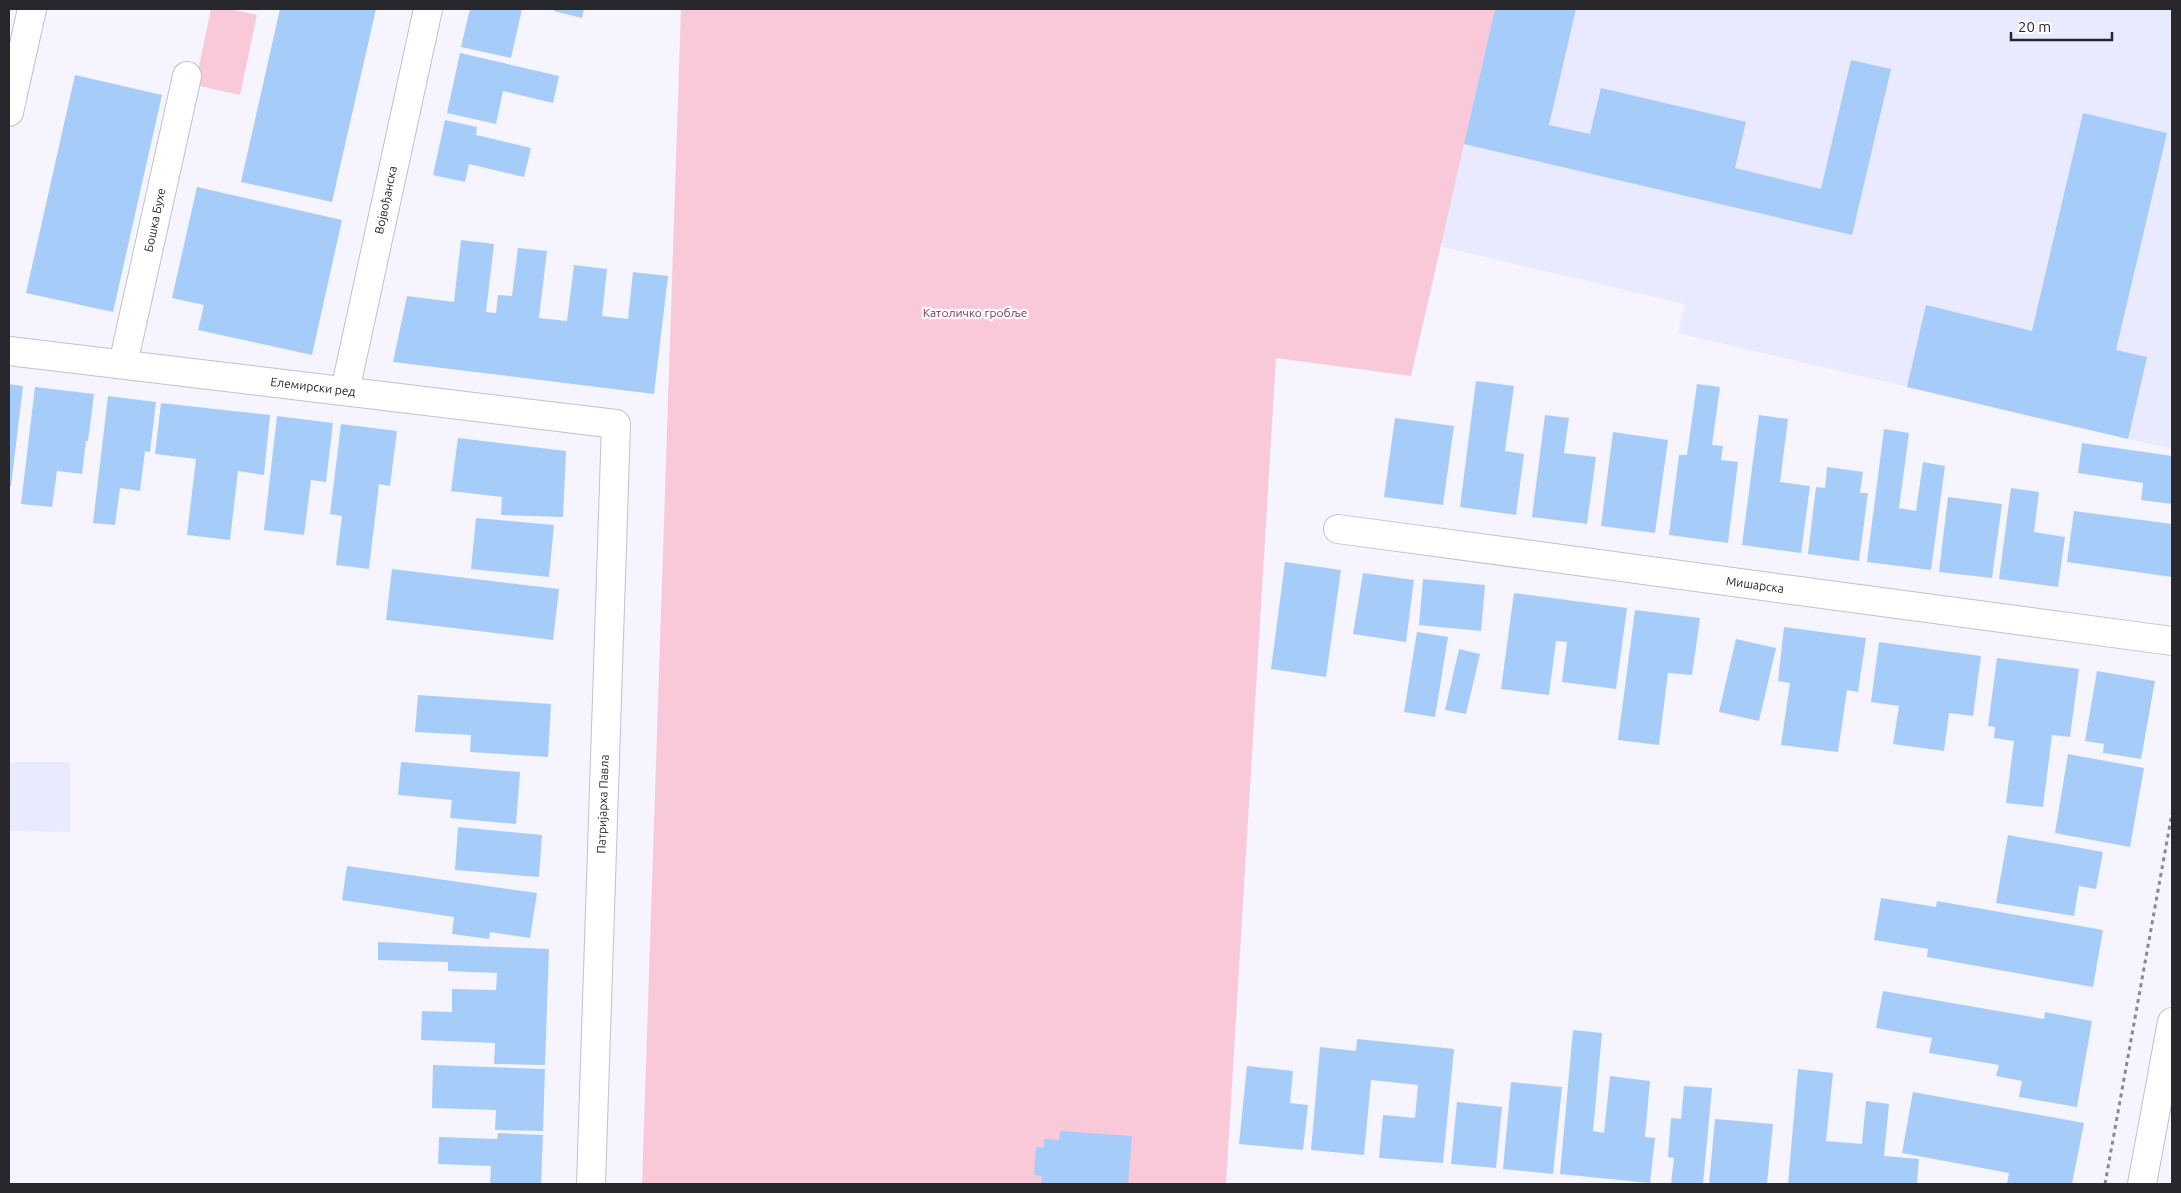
<svg xmlns="http://www.w3.org/2000/svg" width="2181" height="1193" font-family="Ubuntu,sans-serif">
<style>
.built{fill:#e9e9ff}
.green{fill:#f9c9d9}
.building{fill:#a6ccf9}
.lines{fill:none;stroke-linecap:round;stroke-linejoin:round}
.minor-casing{stroke:#c0c0ce;stroke-width:30}
.secondary-casing{stroke:#c0c0ce;stroke-width:30}
.path{stroke:#8a8991;stroke-width:3;stroke-dasharray:4 4;stroke-linecap:butt}
.minor{stroke:#fff;stroke-width:28}
.secondary{stroke:#fff;stroke-width:28}
.labels{text-anchor:middle;stroke-width:4.5;stroke-linejoin:round;paint-order:stroke}
.street-label{font-size:12px;fill:#27272c;stroke:#fff}
.park-label{font-size:12px;fill:#852e54;stroke:#fff}
</style>
<rect width="100%" height="100%" fill="#f6f5ff"/>
<path class="built" d="M1495,9H2172V449L1678,333L1685,304L1439,246Z
M9,762H70V832L9,831Z"/>
<path class="green" d="M211,9H230L257,15L240,95L195,85Z
M681,9H1495L1411,376L1276,358L1226,1184H642Z"/>
<path class="building" d="M280,9H376L332,202L241,182Z
M470,9H522L511,58L461,47Z
M554,9H584L582,18L554,11Z
M1495,9H1576L1549,125L1590,134L1601,88L1746,122L1735,168L1821,189L1851,60L1891,69L1852,235L1464,144Z
M460,53L559,76L553,103L503,91L496,124L447,113Z
M75,75L162,95L113,312L26,293Z
M2083,113L2167,133L2116,350L2147,357L2128,439L1907,387L1926,305L2032,331Z
M445,120L477,127L476,135L531,148L524,177L469,164L465,182L433,175Z
M197,187L342,220L312,355L198,330L204,305L172,298Z
M461,240L494,244L486,312L496,313L498,295L512,296L518,248L547,251L539,318L567,321L574,265L607,269L602,316L628,319L633,272L668,276L654,394L393,362L407,296L454,302Z
M1476,381L1514,386L1505,451L1524,454L1516,515L1460,507Z
M9,384L23,386L11,486H9Z
M1697,384L1720,387L1712,445L1723,446L1721,460L1738,462L1728,543L1669,535L1679,455H1687Z
M35,387L94,394L88,441H86L82,474L57,471L52,507L21,504Z
M108,396L156,402L150,452L145,451L140,491L120,488L115,525L93,523Z
M161,403L270,415L264,475L238,471L230,540L187,535L196,459L155,454Z
M1545,415L1569,418L1564,453L1596,457L1587,524L1532,517Z
M1759,415L1788,419L1780,482L1810,486L1801,553L1742,545Z
M277,416L333,423L326,482L311,480L304,535L264,530Z
M1395,418L1454,426L1443,505L1384,497Z
M341,424L397,431L390,486L379,484L369,569L336,565L342,516L330,514Z
M1884,429L1909,433L1899,508L1916,511L1923,462L1945,466L1931,570L1867,562Z
M1613,432L1668,440L1655,533L1601,526Z
M458,438L566,451L563,517L501,515L502,497L451,491Z
M2082,443L2172,456V504L2141,500L2143,483L2078,473Z
M1827,467L1863,472L1860,493H1868L1859,561L1808,554L1816,487L1825,488Z
M2011,488L2039,492L2034,532L2065,537L2058,587L1999,579Z
M1948,497L2002,504L1992,578L1939,572Z
M2074,511L2172,524V577L2067,562Z
M476,518L554,525L549,577L471,569Z
M1285,562L1341,570L1326,677L1271,669Z
M392,569L559,589L553,640L386,620Z
M1363,573L1414,580L1406,642L1353,634Z
M1423,579L1485,585L1481,631L1419,625Z
M1514,593L1627,608L1616,689L1562,682L1567,642L1556,641L1549,695L1501,689Z
M1635,610L1700,618L1692,675L1668,673L1659,745L1618,740Z
M1784,627L1866,638L1858,692L1847,690L1838,752L1781,745L1790,683L1778,681Z
M1417,632L1448,637L1435,717L1404,712Z
M1736,639L1776,648L1759,721L1719,712Z
M1879,642L1981,656L1973,716L1949,713L1944,751L1893,744L1899,706L1871,702Z
M1459,649L1480,654L1466,714L1445,710Z
M1997,658L2079,669L2070,737L2052,735L2043,807L2006,803L2014,741L1994,738L1995,727L1988,726Z
M2097,671L2155,681L2141,759L2103,753L2104,744L2085,741Z
M418,695L551,704L548,757L470,752L471,735L415,732Z
M2068,754L2144,768L2130,847L2055,833Z
M401,762L520,772L516,824L450,818L452,800L398,795Z
M458,827L542,835L539,877L455,870Z
M2008,835L2103,852L2096,889L2079,886L2074,916L1996,903Z
M347,866L537,893L530,938L490,932L489,939L452,934L454,917L342,900Z
M1881,898L1936,907L1937,901L2103,930L2093,987L1927,957L1928,949L1874,940Z
M378,942L549,949L545,1065L494,1064L495,1043L421,1040L422,1011L452,1012V989L496,990L497,973L448,971V962L378,960Z
M1883,991L2044,1019L2045,1012L2092,1021L2077,1107L2019,1097L2022,1081L1996,1076L1999,1065L1929,1053L1932,1038L1876,1028Z
M1573,1030L1602,1033L1593,1131L1604,1133L1610,1076L1650,1081L1645,1137L1655,1138L1650,1183L1560,1174Z
M1357,1039L1454,1049L1443,1163L1379,1158L1383,1115L1415,1118L1418,1085L1371,1080L1364,1155L1311,1150L1320,1047L1356,1051Z
M433,1065L545,1069L543,1131L495,1130L496,1110L432,1108Z
M1247,1066L1293,1071L1290,1103L1308,1105L1303,1150L1239,1144Z
M1798,1069L1833,1073L1826,1141L1862,1144L1866,1101L1889,1104L1884,1156L1919,1159L1917,1184H1788Z
M1511,1082L1562,1087L1553,1174L1503,1169Z
M1684,1086L1712,1088L1703,1184H1671L1674,1158L1668,1157L1671,1118L1681,1119Z
M1913,1092L2084,1123L2072,1184H2007L2009,1173L1902,1153Z
M1457,1102L1502,1107L1496,1168L1451,1164Z
M1715,1119L1773,1124L1767,1184H1709Z
M1060,1131L1132,1136L1128,1184H1041L1042,1176L1034,1175L1036,1147L1044,1148V1139L1059,1140Z
M498,1133L543,1135L541,1184H490L491,1166L438,1164L439,1137L497,1139Z"/>
<g class="lines">
<defs>
<path id="minor" d="M9,112L32,9
M9,351L616,424L591,1184
M123,364L187,76
M345,391L428,9
M1338,529L2172,641"/>
<path id="secondary" d="M2142,1184L2172,1022"/>
</defs>
<use href="#minor" class="minor-casing"/>
<use href="#secondary" class="secondary-casing"/>
<path class="path" d="M2105,1184L2172,813"/>
<use href="#minor" class="minor"/>
<use href="#secondary" class="secondary"/>
</g>
<g class="labels">
<g class="street-label">
<text transform="translate(386 200) rotate(-78)" y="4">Војвођанска</text>
<text transform="translate(155 220) rotate(-78)" y="4">Бошка Бухе</text>
<text transform="translate(313 387) rotate(7)" y="4">Елемирски ред</text>
<text transform="translate(1755 585) rotate(8)" y="4">Мишарска</text>
<text transform="translate(603 804) rotate(-88)" y="4">Патријарха Павла</text>
</g>
<g class="park-label">
<text x="975" y="317">Католичко гробље</text>
</g>
</g>
<rect width="2181" height="1193" fill="none" stroke="#27272c" stroke-width="20"/>
<path d="M2011 32v8h101v-8" fill="none" stroke="#27272c" stroke-width="2.5"/>
<text x="2018" y="32" font-size="15" fill="#27272c" stroke="#ffffff" stroke-width="4" paint-order="stroke">20 m</text>
</svg>
